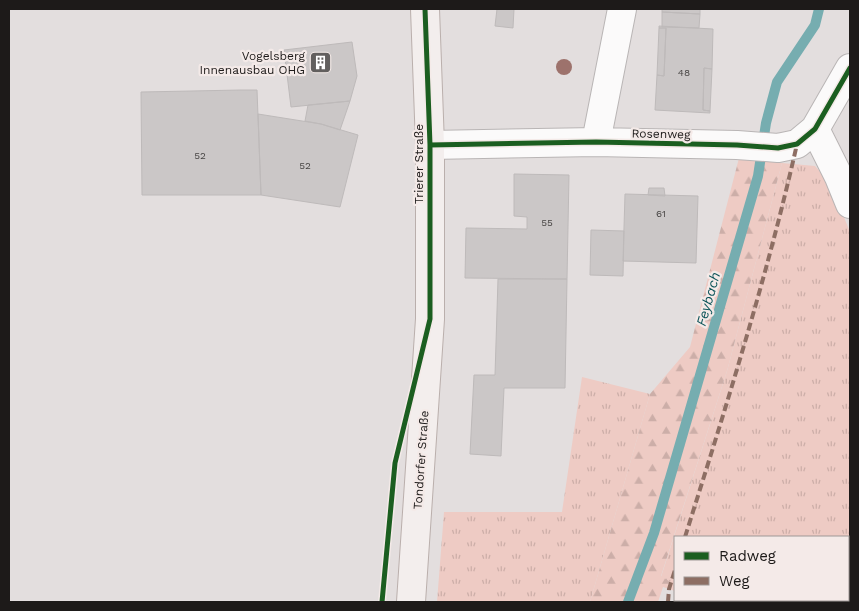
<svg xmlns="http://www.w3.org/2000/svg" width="859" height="611" font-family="'Work Sans',sans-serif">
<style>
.grass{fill:url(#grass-tufts)}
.forest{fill:url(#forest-firs)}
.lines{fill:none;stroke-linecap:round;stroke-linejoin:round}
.stream{stroke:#76adb0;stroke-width:10}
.building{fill:#cbc7c7;stroke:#bebaba}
.minor-casing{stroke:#b9b5b5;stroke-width:30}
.major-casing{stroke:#baafac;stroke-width:30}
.minor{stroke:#fbfafa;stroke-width:28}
.major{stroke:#f3eeed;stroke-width:28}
.quiet{stroke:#8d6e63;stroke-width:4;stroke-dasharray:8 4;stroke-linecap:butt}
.cycleway-casing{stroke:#f4eae8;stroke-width:8}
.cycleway{stroke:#1b5e20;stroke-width:5}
.tree{fill:#9d726c}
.labels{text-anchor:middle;stroke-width:4.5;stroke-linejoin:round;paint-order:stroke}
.number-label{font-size:10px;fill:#484544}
.poi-label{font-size:12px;fill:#1d1a19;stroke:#f4eae8;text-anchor:end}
.street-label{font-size:12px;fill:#1d1a19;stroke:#f4eae8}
.water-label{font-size:14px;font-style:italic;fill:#0d5459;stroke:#f4eae8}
</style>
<defs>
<pattern id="grass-tufts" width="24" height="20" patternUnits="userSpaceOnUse" patternTransform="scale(1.25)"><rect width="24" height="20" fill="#eecbc4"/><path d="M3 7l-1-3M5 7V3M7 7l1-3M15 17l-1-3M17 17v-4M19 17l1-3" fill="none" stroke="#ccaea8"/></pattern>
<pattern id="forest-firs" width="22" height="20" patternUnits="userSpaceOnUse" patternTransform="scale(1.25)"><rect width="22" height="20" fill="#eecbc4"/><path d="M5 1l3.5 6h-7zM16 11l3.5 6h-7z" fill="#ccaea8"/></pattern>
</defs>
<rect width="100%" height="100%" fill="#e3dede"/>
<path class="grass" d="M782,163L815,166L830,183L850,232V602H707L703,600H848V537H675V585L661,577L727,371Z
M582,377L650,394L590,602H437L444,512H562Z"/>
<path class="forest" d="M739,158L782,163L727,371L661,576L675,585V591L663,587L658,602H590L650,394L690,347Z"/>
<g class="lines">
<path class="stream" d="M628,602L654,533L758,176L766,123L777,82L815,25L819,9"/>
</g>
<path class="building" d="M497,9H514L513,28L495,26Z
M662,9H700V14L662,12Z
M662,12L700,14L699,28L662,27Z
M659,26L713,29L712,69L704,68L703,110L710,111V113L655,110L657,75L664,76L666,28H659Z
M659,28H666L664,76L657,75Z
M352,42L357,76L350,101L291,107L284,50Z
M704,68L712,69L710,111L703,110Z
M241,90H257L261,195H142L141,92Z
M350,101L340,130L321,124L305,121L308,105Z
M258,114L321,124L358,135L340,207L261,195Z
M514,174L569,175L567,279L465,278L466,228L527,229V217L514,216Z
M649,188H664L665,196L648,195Z
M625,194L698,196L696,263L623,261Z
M591,230L624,231L623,276L590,275Z
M498,279H567L565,388H504L501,456L470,454L474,375H495Z"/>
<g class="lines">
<defs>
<path id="minor" d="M815,129L839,177L850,204
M596,142L622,9
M430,145L596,142L737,145L778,148L797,144L815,129L850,68"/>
<path id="major" d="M411,602L430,319V145L425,9"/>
</defs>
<use href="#minor" class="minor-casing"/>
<use href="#major" class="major-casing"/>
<use href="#minor" class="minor"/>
<use href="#major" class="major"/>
<path class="quiet" d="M685,537C726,407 767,277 797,144
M668,602L669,589L675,570"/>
<defs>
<path id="cycleway" d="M430,145L596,142L737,145L778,148L797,144L815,129L850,68
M382,602L395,463L430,319V145L425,9"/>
</defs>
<use href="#cycleway" class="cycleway-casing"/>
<use href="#cycleway" class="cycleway"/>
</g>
<circle class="tree" cx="564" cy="67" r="8"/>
<defs>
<symbol id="building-square" viewBox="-11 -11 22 22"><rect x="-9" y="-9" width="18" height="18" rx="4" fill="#625f5e" stroke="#f4eae8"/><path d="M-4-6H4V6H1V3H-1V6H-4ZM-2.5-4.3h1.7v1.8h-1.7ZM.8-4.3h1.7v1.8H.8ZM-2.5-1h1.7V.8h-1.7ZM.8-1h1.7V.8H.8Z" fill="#fff"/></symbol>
</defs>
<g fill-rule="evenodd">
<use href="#building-square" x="308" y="50" width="25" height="25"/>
</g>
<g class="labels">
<g class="number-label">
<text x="684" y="76">48</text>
<text x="200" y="159">52</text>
<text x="305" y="169">52</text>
<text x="661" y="217">61</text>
<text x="547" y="226">55</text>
</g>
<g class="poi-label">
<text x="305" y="60">Vogelsberg<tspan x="305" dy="14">Innenausbau OHG</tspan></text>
</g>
<g class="street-label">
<text transform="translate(661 134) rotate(1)" y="4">Rosenweg</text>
<text transform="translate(419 164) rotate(-90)" y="4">Trierer Straße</text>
<text transform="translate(421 460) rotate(-86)" y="4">Tondorfer Straße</text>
</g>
<g class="water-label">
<text transform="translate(708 299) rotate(-74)" y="5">Feybach</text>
</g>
</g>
<rect width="859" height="611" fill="none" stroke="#1d1a19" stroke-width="20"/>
<rect x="674" y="536" width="175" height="65" fill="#f4eae8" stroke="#9e9795"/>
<rect x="684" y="552" width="25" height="8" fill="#1b5e20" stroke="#9e9795"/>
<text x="719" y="561" font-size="15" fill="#1d1a19">Radweg</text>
<rect x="684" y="577" width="25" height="8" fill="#8d6e63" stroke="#9e9795"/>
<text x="719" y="586" font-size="15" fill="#1d1a19">Weg</text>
</svg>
